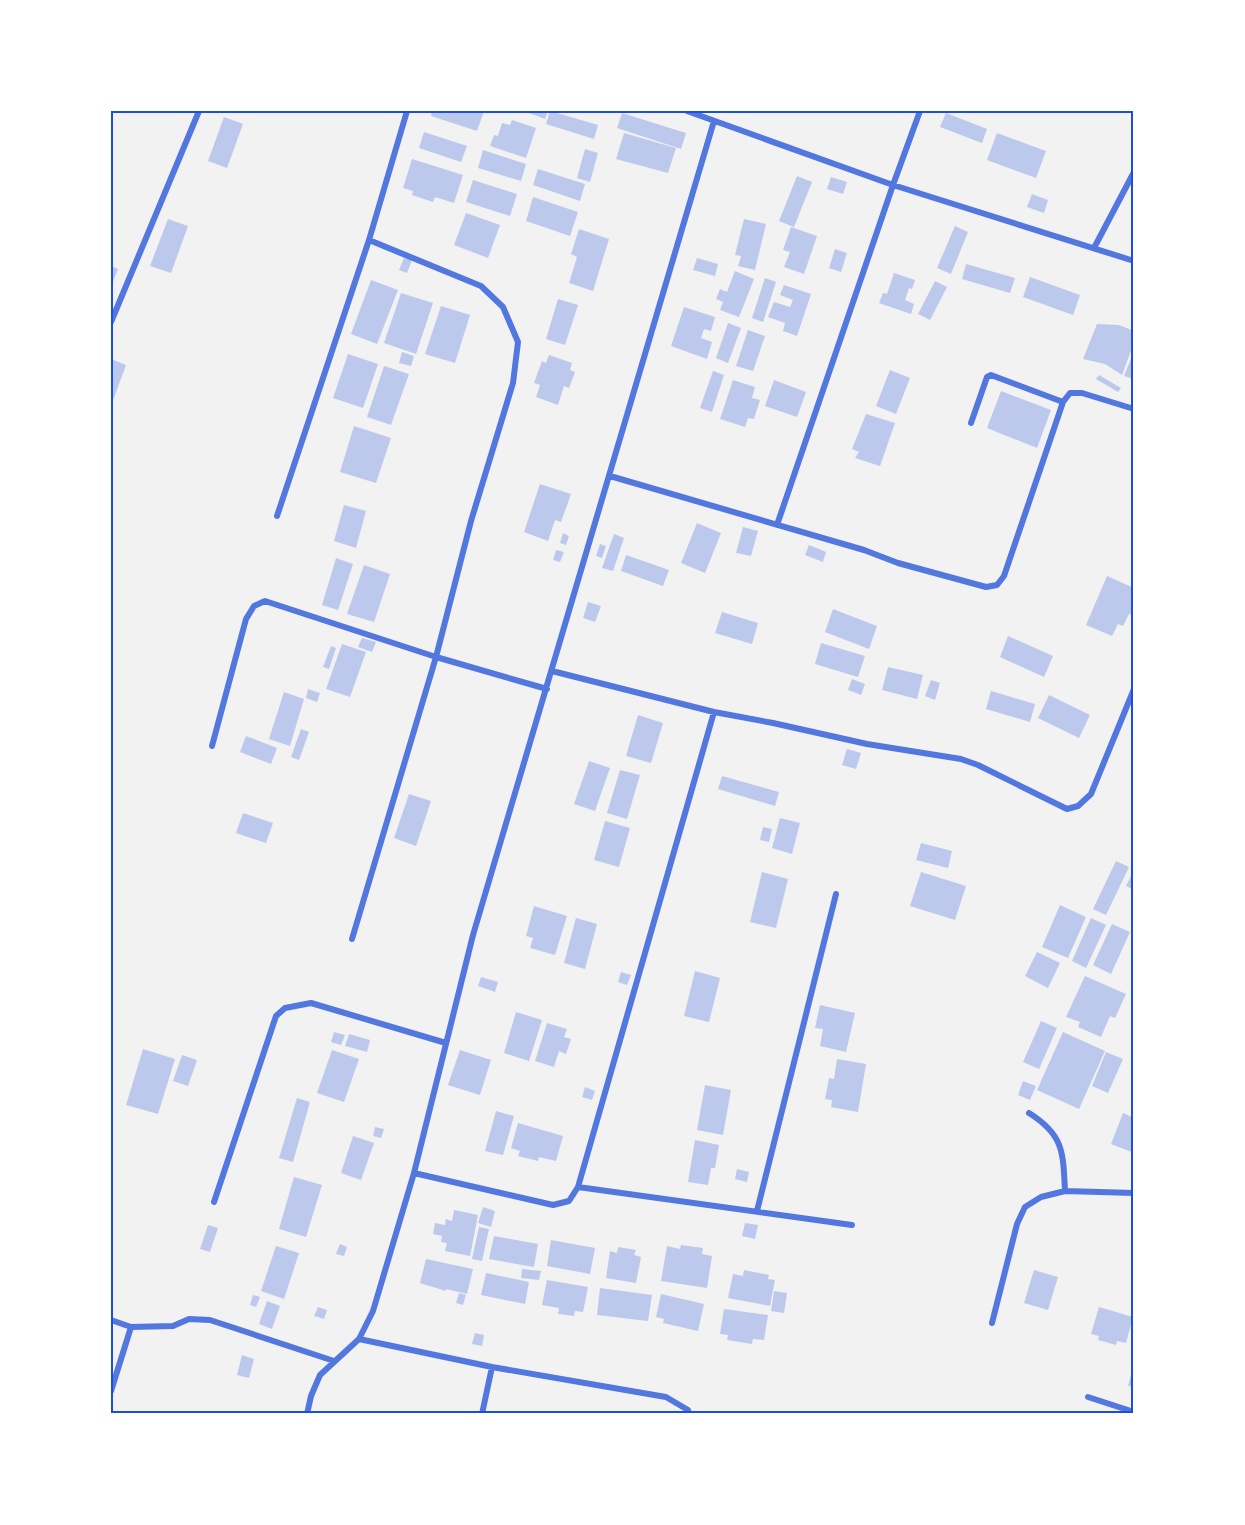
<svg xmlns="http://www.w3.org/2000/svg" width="1245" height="1525" font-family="'Zilla Slab',serif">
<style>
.building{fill:#bdc9ec}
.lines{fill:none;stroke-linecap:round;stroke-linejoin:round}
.minor{stroke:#5277de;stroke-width:6}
.neatline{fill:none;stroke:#1d4ed8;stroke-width:2}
</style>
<rect width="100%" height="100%" fill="#f2f2f2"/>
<path class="building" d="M432,111H484L477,131L431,116Z
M524,111H548L545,119Z
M550,111L598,125L594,139L546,124Z
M622,113L686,133L681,149L617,128Z
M946,113L987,129L982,143L940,127Z
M224,117L243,124L227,168L208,161Z
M512,120L536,128L526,158L490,146L494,135L498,136L502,123L510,125Z
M424,132L467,146L461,162L419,148Z
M624,133L676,148L668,173L616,159Z
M997,133L1046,151L1036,178L987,160Z
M585,149L598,153L590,182L577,178Z
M483,150L526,164L521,181L478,168Z
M412,159L463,175L454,203L435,197L433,202L412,195L413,191L403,188Z
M538,169L585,184L580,201L533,185Z
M797,176L812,182L794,227L779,221Z
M831,177L847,182L843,194L827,189Z
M473,180L517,194L510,216L466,202Z
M1032,194L1048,200L1044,213L1027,207Z
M533,197L578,212L570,236L526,221Z
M466,213L500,225L488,258L454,245Z
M168,219L188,226L171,273L150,266Z
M744,219L766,224L755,270L738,266L741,256L735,255Z
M955,226L968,232L951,274L937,268Z
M791,227L817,236L804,274L784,267L790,252L783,250Z
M579,229L609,239L593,291L569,283L577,257L571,254Z
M835,249L847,253L841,272L829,268Z
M404,258L412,260L407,273L399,270Z
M697,258L718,264L715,276L693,270Z
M966,264L1015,278L1010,293L962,279Z
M111,266L118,269L111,287Z
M735,271L754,279L739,317L720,310L723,302L716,299L720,289L727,292Z
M894,273L915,280L912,289L909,288L905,300L914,304L911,314L879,303L883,293L887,294Z
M1030,277L1080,295L1073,315L1023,297Z
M765,278L776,282L763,322L752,318Z
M371,280L398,290L377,344L351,334Z
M935,281L947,287L930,320L918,314Z
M784,285L811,294L797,336L783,331L785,323L768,317L774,302L790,307L793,300L780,295Z
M401,293L433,303L416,354L384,343Z
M558,299L578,305L565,345L546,339Z
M441,306L470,315L455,363L425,354Z
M684,307L715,317L711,331L704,329L701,338L712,342L707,359L671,346Z
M728,323L741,328L728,363L716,358Z
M1097,324L1119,325L1134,331V342L1122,375L1105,364L1083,359Z
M748,330L765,336L753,371L736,366Z
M1134,351V379L1124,376Z
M402,352L414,356L411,366L399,363Z
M348,354L378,364L363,408L333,398Z
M549,355L572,363L570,370L575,372L569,388L564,386L558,405L536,397L540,385L534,383L542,361L546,363Z
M111,359L126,365L111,406Z
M384,366L409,374L391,425L367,417Z
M890,370L910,378L896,414L876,406Z
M713,371L724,375L712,412L700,408Z
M1099,375L1121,388L1118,392L1096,379Z
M733,380L755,387L752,398L760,400L754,419L748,418L745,427L720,419Z
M774,380L806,392L797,417L765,406Z
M1001,391L1051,410L1037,448L987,428Z
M866,414L895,423L880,466L855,458L859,452L852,449Z
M354,426L391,438L376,483L340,472Z
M540,484L571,494L561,522L555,520L548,541L524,532Z
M344,505L366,511L356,548L334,541Z
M697,523L721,533L705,573L681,563Z
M743,527L758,531L751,556L736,553Z
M563,533L569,536L566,545L560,543Z
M614,534L624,538L613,571L602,568Z
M600,544L606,546L602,558L596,556Z
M809,545L826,552L823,562L805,555Z
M556,550L564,552L560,562L553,560Z
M626,555L669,570L663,586L621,571Z
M336,558L353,564L338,610L322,605Z
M364,565L390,574L374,622L347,614Z
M1107,576L1134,588V610L1132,615L1129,614L1123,626L1118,624L1112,636L1086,625Z
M588,602L601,606L595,622L583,618Z
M833,609L877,626L869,649L825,632Z
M722,612L758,623L752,644L715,633Z
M1008,636L1053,656L1044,677L1000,657Z
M362,638L376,642L372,652L358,647Z
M821,643L865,656L858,677L815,664Z
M342,644L366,652L350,697L326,689Z
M331,646L336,648L329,669L323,667Z
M888,667L923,675L917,699L882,690Z
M852,679L865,684L861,695L848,690Z
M931,680L940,683L935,700L925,696Z
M308,689L320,693L317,702L306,698Z
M991,691L1035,704L1030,722L986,709Z
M284,692L304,699L290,746L269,739Z
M1049,695L1090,715L1079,738L1038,718Z
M638,715L663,723L651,763L626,756Z
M301,729L309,732L299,760L291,757Z
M246,736L277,748L271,764L240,752Z
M847,749L861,753L856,769L842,765Z
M589,761L610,768L595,811L574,804Z
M620,770L640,775L627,819L607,813Z
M722,776L779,792L775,806L718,789Z
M409,794L431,801L416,846L394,838Z
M243,813L273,823L266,843L236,833Z
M780,818L800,823L792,854L772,848Z
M605,821L630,828L619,867L594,860Z
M763,827L772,829L769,842L760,840Z
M921,843L952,851L948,868L916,860Z
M1116,861L1129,867L1106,915L1093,909Z
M1134,870V890L1126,886Z
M762,872L788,879L776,928L750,922Z
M921,872L966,886L955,920L910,906Z
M1060,905L1086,917L1068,958L1042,947Z
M534,906L567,916L555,955L530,948L533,938L526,936Z
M576,918L597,924L585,969L564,963Z
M1091,918L1106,925L1086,968L1072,961Z
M1112,924L1130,932L1111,974L1093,965Z
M1037,952L1060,963L1048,988L1025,976Z
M695,971L720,978L709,1022L684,1016Z
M621,972L631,975L627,985L618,982Z
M1085,976L1126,994L1115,1018L1110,1016L1101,1037L1078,1027L1080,1022L1066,1017Z
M481,977L498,982L495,992L478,986Z
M820,1005L855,1013L846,1052L820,1046L823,1029L815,1028Z
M516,1012L542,1020L529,1061L504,1053Z
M1041,1021L1057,1028L1039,1069L1023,1062Z
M547,1023L567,1029L564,1037L571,1039L566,1054L559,1051L554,1067L535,1061Z
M334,1032L345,1035L341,1045L331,1042Z
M1063,1032L1105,1051L1079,1109L1037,1090Z
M349,1034L370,1040L367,1052L345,1046Z
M143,1049L175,1059L158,1114L126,1105Z
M332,1050L359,1059L344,1102L317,1093Z
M460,1050L491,1060L480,1095L448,1085Z
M1106,1052L1123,1059L1108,1093L1092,1086Z
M182,1055L197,1060L188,1086L173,1081Z
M837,1059L866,1064L858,1112L831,1107L832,1100L825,1099L829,1078L834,1079Z
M1023,1081L1036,1086L1030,1100L1018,1095Z
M705,1085L731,1090L723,1135L697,1130Z
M585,1087L595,1091L592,1100L582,1097Z
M297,1098L310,1102L293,1162L279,1158Z
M496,1111L514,1116L503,1155L485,1151Z
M1123,1113L1134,1118V1153L1111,1144Z
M518,1123L563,1136L556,1161L539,1157L538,1161L518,1156L520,1151L511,1148Z
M375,1127L384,1129L381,1138L373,1136Z
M353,1136L374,1143L361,1180L341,1173Z
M695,1140L719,1145L715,1168H711L708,1185L688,1182Z
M737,1169L749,1172L747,1182L735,1179Z
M294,1177L322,1185L306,1237L279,1229Z
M483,1207L495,1211L491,1227L478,1223Z
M454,1210L478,1215L470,1256L445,1251L447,1243L441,1242L442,1236L433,1234L435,1223L445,1225L446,1219L452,1221Z
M745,1223L758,1225L755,1239L742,1236Z
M208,1225L218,1228L210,1252L200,1249Z
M479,1227L489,1229L482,1261L472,1259Z
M494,1236L538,1244L534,1267L489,1259Z
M551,1240L595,1248L590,1274L547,1266Z
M340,1244L347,1247L344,1256L336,1254Z
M681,1245L703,1248L702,1254L712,1256L707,1288L661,1281L667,1246L680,1249Z
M276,1246L299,1253L284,1299L261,1291Z
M618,1247L636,1250L634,1255L641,1257L636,1283L606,1278L610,1251L617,1253Z
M426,1259L473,1269L467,1294L446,1289V1291L420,1283Z
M522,1269L541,1271L539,1280L521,1278Z
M744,1270L769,1275L768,1279L775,1280L770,1306L728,1298L733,1274L743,1276Z
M1034,1270L1058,1277L1048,1310L1024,1303Z
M486,1273L529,1282L525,1304L481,1295Z
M547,1280L588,1287L583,1312L575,1311L574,1316L558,1314L559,1308L542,1305Z
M600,1288L652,1295L648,1321L597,1315Z
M774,1291L787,1293L784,1313L771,1311Z
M459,1293L466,1295L463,1305L456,1303Z
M661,1294L704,1304L698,1331L663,1323L664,1319L656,1317Z
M253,1295L260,1297L256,1307L250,1305Z
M267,1301L280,1306L272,1329L259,1324Z
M318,1307L327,1310L324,1319L314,1316Z
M1099,1307L1133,1317L1126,1343L1117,1341L1116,1345L1098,1340L1099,1336L1091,1334Z
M724,1309L768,1315L764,1340L753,1339L752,1344L727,1340L728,1335L720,1334Z
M475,1333L484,1335L482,1346L472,1344Z
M242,1355L254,1359L249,1378L237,1375Z
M1133,1367H1134V1387L1128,1386Z"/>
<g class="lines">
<path class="minor" d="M687,111L893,185L1134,261
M1094,248L1134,172
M111,322L199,111
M971,423L987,377L991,375L1063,402
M610,476L864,550L898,563L986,587L997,585L1004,576L1063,402L1070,393H1082L1134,409
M277,516L369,240L407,111
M777,525L893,185L920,111
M552,671L714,712L773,723L867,744L961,759L978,765L1067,809L1078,806L1091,794L1134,689
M212,746L246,619L254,606L265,601L436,657L547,689
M352,939L436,657L471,521L513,383L518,342L503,307L481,286L369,240
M1029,1113C1064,1135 1063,1152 1065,1191
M414,1173L553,1205L569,1201L578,1187L714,712
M578,1187L852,1225
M214,1202L276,1016L285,1008L311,1003L446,1043
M757,1211L836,894
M111,1320L131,1327L173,1326L189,1319L210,1320L334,1361
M992,1323L1017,1224L1025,1207L1041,1197L1065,1191L1134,1193
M359,1339L492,1367L666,1397L688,1410L689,1414
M111,1391L131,1327
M1088,1397L1134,1412
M307,1414L311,1396L320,1375L359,1339L373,1311L414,1173L473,935L714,121
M482,1414L492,1367"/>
</g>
<rect width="1245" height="1525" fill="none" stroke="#ffffff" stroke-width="225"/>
<rect x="112" y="112" width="1020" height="1300" class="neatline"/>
</svg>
